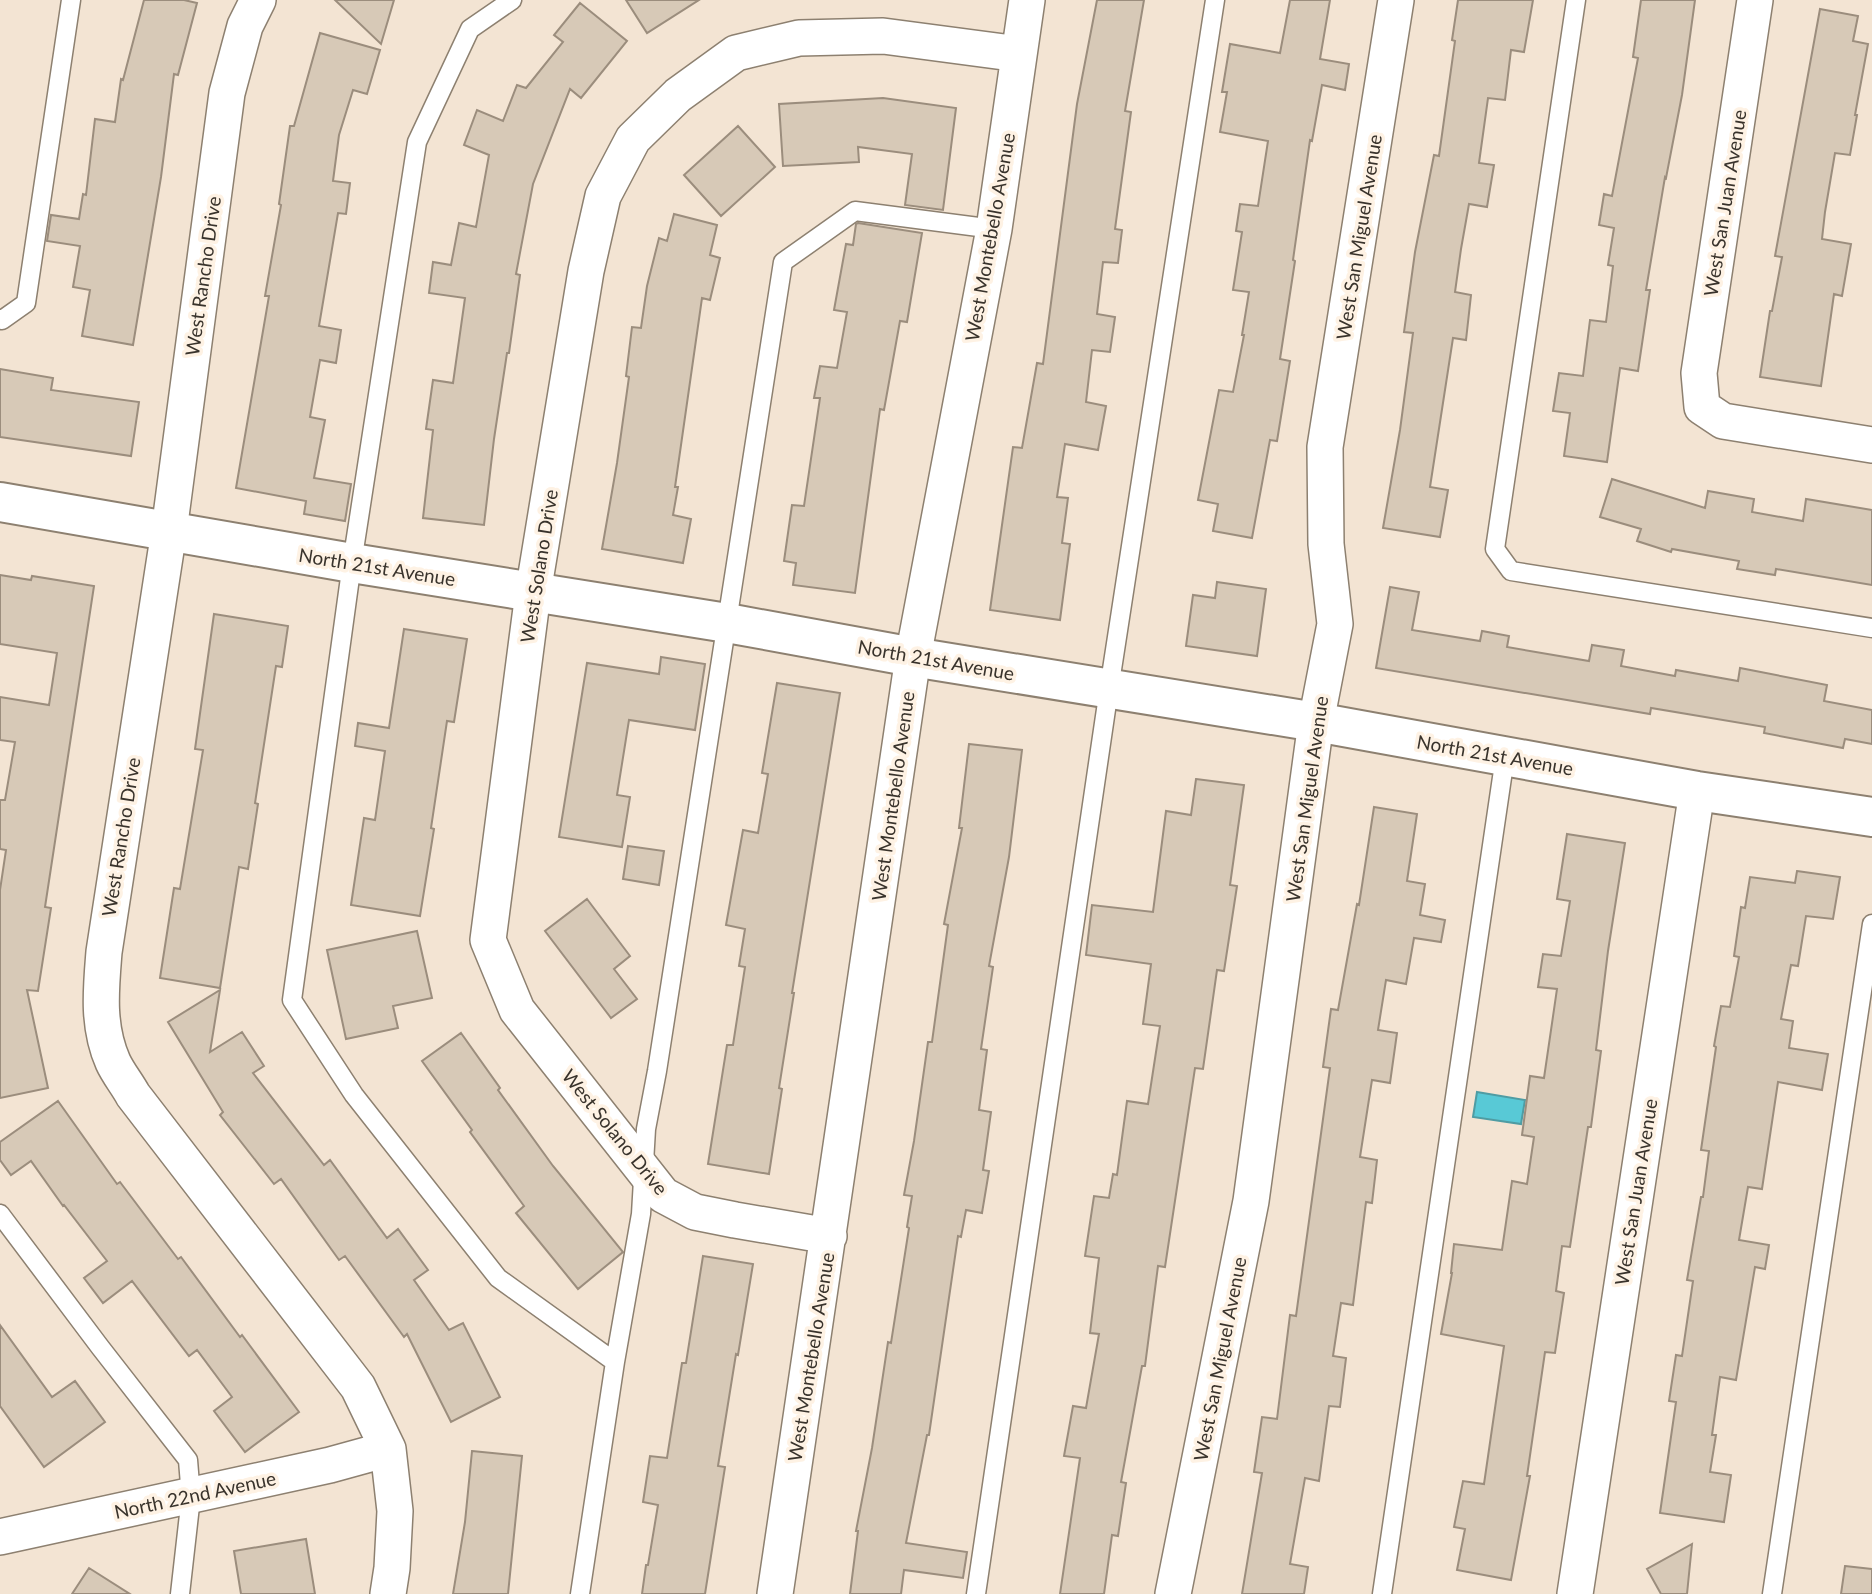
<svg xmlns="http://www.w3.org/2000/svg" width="1872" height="1594" font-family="Lato,sans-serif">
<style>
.water{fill:#58c9d6;stroke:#4f9ca3;stroke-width:2}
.building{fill:#d7c9b7;stroke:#9b8d7d;stroke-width:2}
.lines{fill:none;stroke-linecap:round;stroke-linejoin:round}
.service-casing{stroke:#8d8070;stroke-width:21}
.minor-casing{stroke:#8d8070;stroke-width:38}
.tertiary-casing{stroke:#8d8070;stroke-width:42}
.service{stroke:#fff;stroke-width:18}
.minor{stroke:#fff;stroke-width:35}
.tertiary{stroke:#fff;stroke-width:38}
.labels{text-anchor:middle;stroke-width:7;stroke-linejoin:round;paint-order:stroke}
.street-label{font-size:19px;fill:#39332c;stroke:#fef2e4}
</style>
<rect width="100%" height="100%" fill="#f3e4d3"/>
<path class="water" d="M1477,1092L1525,1100L1521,1124L1473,1117Z"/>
<path class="building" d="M144,0H184L197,3L178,75L174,74L161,177L133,345L82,336L90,290L73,287L80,246L47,241L51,215L79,219L83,194L86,195L95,119L115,122L121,79L123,80Z
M335,0H394L381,44Z
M626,0H699L647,33Z
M1097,0H1144L1125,111L1131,112L1115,229L1122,230L1118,263L1103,262L1097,314L1115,317L1110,352L1092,350L1086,402L1106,406L1098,450L1065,444L1057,497L1068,498L1062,543L1070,544L1060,620L990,610L1013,447L1022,448L1037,363L1043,364L1077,104Z
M1290,0H1330L1320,59L1349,64L1345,90L1322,85L1312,141L1310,140L1293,260L1295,261L1280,359L1290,361L1277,441L1270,440L1252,538L1213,531L1218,504L1198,500L1219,390L1233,392L1244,335H1242L1249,292L1233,290L1242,232L1236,231L1240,204L1258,206L1268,141L1220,132L1227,92H1222L1230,44L1280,53Z
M1458,0H1533L1524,52L1511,50L1505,100L1488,98L1479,163L1494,165L1487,207L1469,204L1461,249L1455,292L1471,295L1466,340L1453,338L1430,487L1448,490L1440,537L1383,528L1400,430L1413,333L1404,332L1415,252L1434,155L1439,156L1455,41L1452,40Z
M1641,0H1695L1682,95L1666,178L1665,177L1646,290H1650L1638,371L1620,368L1607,462L1564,456L1570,413L1553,411L1559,373L1583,376L1590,320L1606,322L1613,266L1608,265L1614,228L1599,225L1604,194L1612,196L1638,58L1633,57Z
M580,3L627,41L581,98L570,89L533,184L516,274L520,275L509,353H507L494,439L484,525L423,518L433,430L426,429L433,380L453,383L465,298L429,293L433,262L451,265L459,223L476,227L489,155L464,145L477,110L503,121L517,85L526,88L563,42L554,35Z
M1820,9L1858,16L1853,41L1868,44L1855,115H1857L1850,155L1835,153L1825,212L1822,239L1851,244L1842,296L1834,294L1821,386L1760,377L1770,311H1772L1782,257L1775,256Z
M320,33L380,50L367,94L353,90L339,135L333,181L350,183L346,214L338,213L319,326L341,330L336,363L320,360L310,417L325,420L314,478L351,484L345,521L304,514L306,501L236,488L269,296H265L281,205L279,204L290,126H294Z
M883,98L956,108L943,210L905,205L912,154L858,147L859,162L783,166L779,104Z
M738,126L775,167L721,216L684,175Z
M674,214L717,225L710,255L720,258L710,300L702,298L675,487H678L673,515L691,519L683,563L602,549L617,463L629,377L626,376L632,327L641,328L647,286L659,238L667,241Z
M858,223L922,233L907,322L900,321L884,410L880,409L855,593L793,585L796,563L784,561L792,505L804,506L820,398H814L820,366L837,368L847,312L834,310L846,244L853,245L856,224Z
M0,369L53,378L51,390L139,402L131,456L0,437Z
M1612,479L1705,508L1708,491L1754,499L1752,512L1803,521L1806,499L1872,510V585L1776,569L1775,575L1737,569L1739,561L1672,549L1671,552L1637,541L1641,529L1600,517Z
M0,575L31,580L32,576L94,586L45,907L51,908L38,991L27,990L48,1088L0,1098V890L6,850L0,849V800H5L15,742L0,740V697L49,705L57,653L0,644Z
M1217,582L1266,589L1257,656L1186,646L1193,595L1215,598Z
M1390,587L1419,592L1412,630L1480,641L1482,631L1509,636L1507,647L1589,661L1592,645L1624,650L1621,666L1675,676L1676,670L1738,681L1740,668L1827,685L1824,701L1872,710V744L1845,739L1843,748L1764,733L1765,727L1651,708L1650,714L1376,668Z
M214,614L288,626L282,667L276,666L255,803L258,804L248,869L239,867L220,988L160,978L174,888L180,889L203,750L195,749Z
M404,629L467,639L454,722L447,721L431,828L434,829L420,916L351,905L364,818L375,820L385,751L355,746L358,723L389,728Z
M661,657L705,664L695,730L629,720L617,795L630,797L622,847L559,837L587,663L659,674Z
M777,683L840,693L792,993H794L779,1088L782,1089L769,1174L708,1164L727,1045H733L745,967L739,966L745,929L726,925L743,830L758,833L768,774L762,773Z
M969,744L1022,750L1009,857L989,966L993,967L981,1049L987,1050L979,1110L991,1112L983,1170L989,1171L982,1213L966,1210L961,1237L958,1236L929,1435H927L906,1543L967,1552L963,1578L904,1570L901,1594H850L858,1531H856L872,1448L888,1342L891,1343L909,1228L907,1227L912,1196L904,1195L914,1141L928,1042H932L948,925L944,924L962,828H959Z
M1196,779L1244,785L1230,885L1237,886L1224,971L1217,970L1203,1069L1195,1068L1165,1267L1158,1266L1145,1366H1142L1121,1482L1126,1483L1118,1536L1112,1535L1104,1594H1060L1080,1458L1064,1456L1073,1406L1086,1408L1099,1334L1090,1333L1099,1258L1085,1256L1094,1196L1109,1198L1113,1174L1117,1175L1127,1101L1148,1104L1160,1026L1143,1024L1151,964L1086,955L1092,905L1153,912L1166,811L1191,815Z
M1374,807L1417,814L1407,881L1425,884L1420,915L1445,920L1441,942L1414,938L1406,984L1386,980L1378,1030L1397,1033L1390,1083L1372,1080L1360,1157L1377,1160L1372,1203L1366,1202L1353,1305L1341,1303L1333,1356L1346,1358L1340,1407L1329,1406L1319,1481L1305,1478L1290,1564L1308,1567L1304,1594H1242L1262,1473L1254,1472L1262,1417L1277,1419L1290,1315L1296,1316L1330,1068L1323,1067L1331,1009L1338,1010L1357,904L1359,905Z
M1567,834L1625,843L1608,951L1596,1050L1601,1051L1591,1127H1588L1570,1247L1562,1246L1556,1291L1564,1293L1555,1353L1545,1352L1527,1476H1530L1511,1580L1457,1570L1465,1529L1454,1527L1463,1481L1484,1484L1504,1346L1441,1334L1452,1273H1451L1454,1244L1502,1250L1512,1181L1527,1184L1534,1137L1522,1135L1530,1076L1544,1078L1557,989L1538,987L1543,954L1561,956L1570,901L1557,899Z
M628,846L664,851L659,885L623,879Z
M1797,871L1840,877L1833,919L1806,916L1798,966L1791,965L1781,1019L1793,1021L1789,1048L1828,1054L1822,1090L1778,1082L1762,1189L1748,1187L1739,1240L1769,1245L1765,1269L1755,1267L1736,1380L1720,1377L1712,1435H1716L1710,1472L1731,1475L1724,1522L1660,1513L1676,1402L1669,1401L1676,1355L1682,1356L1693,1281L1687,1280L1701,1197H1703L1709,1151L1701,1150L1716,1047L1714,1046L1721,1006L1730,1007L1739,957L1734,956L1741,907L1745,908L1750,877L1795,883Z
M587,899L630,956L614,969L637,999L611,1018L545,931Z
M417,931L432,998L393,1006L398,1028L346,1039L327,950Z
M220,990L210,1052L242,1032L264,1066L253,1073L324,1165L330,1160L387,1238L398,1229L428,1270L414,1280L449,1330L463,1323L500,1397L451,1422L407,1334L404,1337L345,1256L339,1260L281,1179L274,1184L220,1115L223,1112L168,1022Z
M461,1033L500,1088L498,1090L553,1166L623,1252L578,1289L516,1213L524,1206L470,1132L472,1130L422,1061Z
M58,1101L117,1184L120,1182L178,1259L181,1257L240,1337L242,1335L299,1412L245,1452L214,1411L232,1397L197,1350L189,1356L132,1281L103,1303L84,1278L107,1261L64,1205L63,1206L31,1161L11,1175L0,1160V1142Z
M703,1256L753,1264L738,1355L736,1354L718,1466L725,1467L705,1594H642L646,1565H648L658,1505L643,1502L650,1456L667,1458L682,1363H686Z
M0,1325L52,1397L75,1381L105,1422L44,1467L0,1406Z
M472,1451L522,1456L508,1594H453L465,1522Z
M306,1539L315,1594H241L234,1551Z
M1692,1544L1687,1594H1661L1647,1569Z
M1845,1566L1872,1569V1594H1841Z
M89,1568L130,1594H72Z"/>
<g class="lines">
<defs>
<path id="service" d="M512,0L470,29L417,142L352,563L292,1000L354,1095L498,1278L615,1362
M1576,0L1495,549L1511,571L1872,628
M0,319L2,320L26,303L71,0
M0,1214L100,1347L188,1460L191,1497L180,1594
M580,1594L615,1362L641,1214L646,1129L657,1071L783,262L855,211L994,229
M976,1594L1109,689L1215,0
M1382,1594L1505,757
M1772,1594L1872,924"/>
<path id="minor" d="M258,0L245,26L227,93L169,531L104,952C101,989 97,1026 113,1062C118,1073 127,1084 133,1095L358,1387L388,1449L395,1511L392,1568L388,1594
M1755,0L1699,373L1702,407L1723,421L1872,445
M829,1236L735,1220L695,1212L663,1195L517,1010L488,940L533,593L586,271L603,196L633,139L678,95L736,53L799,38L883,36L1019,54
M0,1537L330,1465L388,1449
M775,1594L913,657L994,229L1027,0
M1173,1594L1251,1201L1316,722L1335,624L1326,544L1325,447L1396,0
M1575,1594L1697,791"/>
<path id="tertiary" d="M0,502L352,563L727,623L913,657L1316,722L1697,791L1872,817"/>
</defs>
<use href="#service" class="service-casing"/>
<use href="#minor" class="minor-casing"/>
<use href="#tertiary" class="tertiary-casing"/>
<use href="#service" class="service"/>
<use href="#minor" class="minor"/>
<use href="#tertiary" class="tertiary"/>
</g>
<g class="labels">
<g class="street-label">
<text transform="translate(1725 203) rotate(-81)" y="7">West San Juan Avenue</text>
<text transform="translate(990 237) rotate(-80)" y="7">West Montebello Avenue</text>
<text transform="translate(1359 237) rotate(-81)" y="7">West San Miguel Avenue</text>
<text transform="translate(203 276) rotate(-82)" y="7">West Rancho Drive</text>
<text transform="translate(539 566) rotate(-81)" y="7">West Solano Drive</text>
<text transform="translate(377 567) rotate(9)" y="7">North 21st Avenue</text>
<text transform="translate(936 660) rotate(10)" y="7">North 21st Avenue</text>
<text transform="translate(1495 755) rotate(10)" y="7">North 21st Avenue</text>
<text transform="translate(893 796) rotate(-82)" y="7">West Montebello Avenue</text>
<text transform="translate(1307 799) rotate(-82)" y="7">West San Miguel Avenue</text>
<text transform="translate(121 837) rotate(-81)" y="7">West Rancho Drive</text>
<text transform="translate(615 1132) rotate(51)" y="7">West Solano Drive</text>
<text transform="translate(1636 1192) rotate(-81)" y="7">West San Juan Avenue</text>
<text transform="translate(811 1357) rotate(-81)" y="7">West Montebello Avenue</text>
<text transform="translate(1220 1359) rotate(-79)" y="7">West San Miguel Avenue</text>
<text transform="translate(195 1495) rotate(-12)" y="7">North 22nd Avenue</text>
</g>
</g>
</svg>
